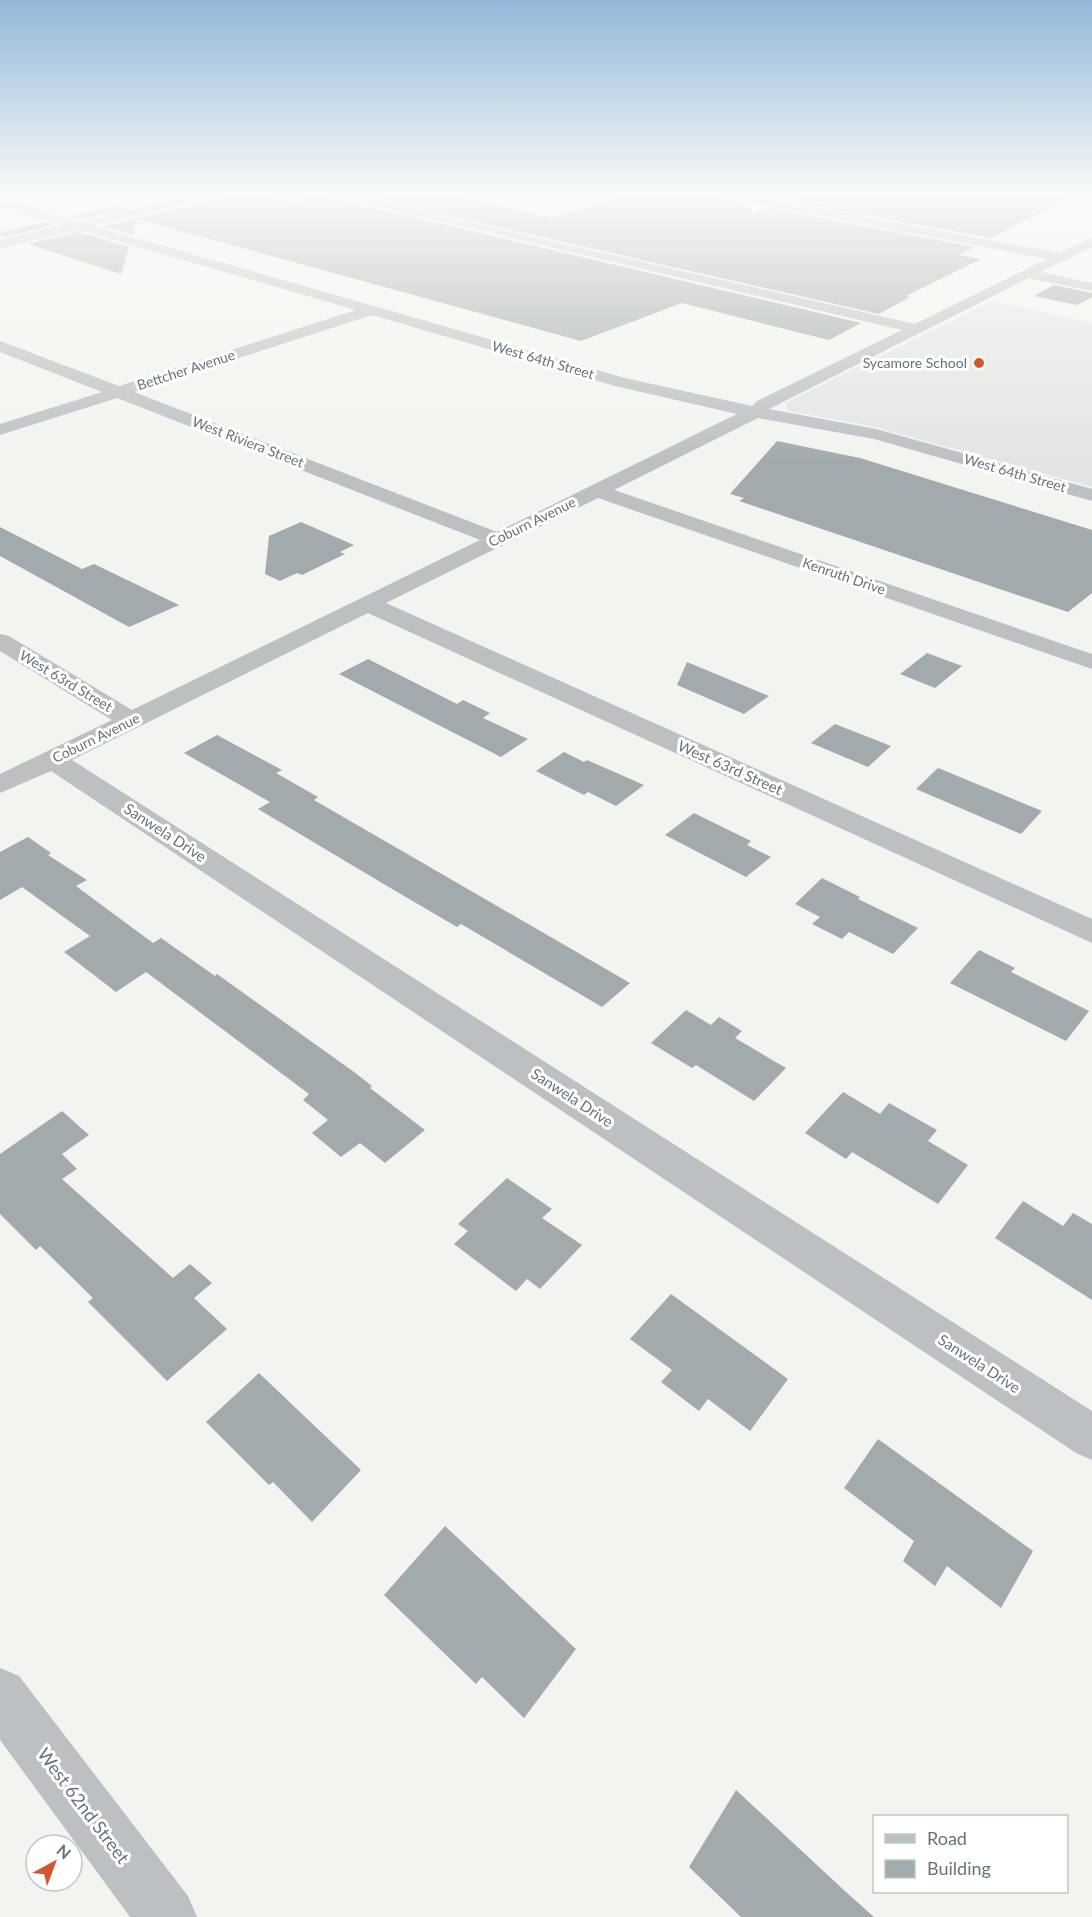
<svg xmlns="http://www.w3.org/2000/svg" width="1092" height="1917" font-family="Lato,sans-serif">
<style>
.built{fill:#e4e5e3}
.building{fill:#a3aaae}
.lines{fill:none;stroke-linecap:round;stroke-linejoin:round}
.minor{fill:#bcc0c3;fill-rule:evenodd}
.poi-dot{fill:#d35630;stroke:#fff;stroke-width:2}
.labels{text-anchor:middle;stroke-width:6;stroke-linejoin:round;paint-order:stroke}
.far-street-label{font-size:14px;fill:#65737e;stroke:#fff}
.far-poi-label{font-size:14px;fill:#65737e;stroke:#fff;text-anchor:end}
.street-label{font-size:15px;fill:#65737e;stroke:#fff}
.near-street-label{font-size:18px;fill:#65737e;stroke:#fff}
</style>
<rect width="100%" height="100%" fill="#f3f3ef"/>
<path class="built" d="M992,301L1092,323V487L871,426L789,411L785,403Z"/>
<path class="building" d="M242,194H259L301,205L303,194H323L324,196L861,323L829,340L682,303L581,341L137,219L133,235L103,226Z
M353,194H443L552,218L630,194H715L723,199L751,205L752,214L768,208L974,247L959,255L981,259L906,296L910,297L879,314Z
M809,194H1076L991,238L789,201Z
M118,206L128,209L79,220L69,217Z
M45,222L55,225L5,237L0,235V232Z
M79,232L129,247L121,274L28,244Z
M1054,285L1092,293V297L1077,305L1034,296Z
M777,441L860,458L1092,530V593L1068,612L739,501L744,498L730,494Z
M301,522L354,545L340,552L345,554L302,575L297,573L280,581L265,574L269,536Z
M0,527L82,569L94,564L179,605L129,627L0,556Z
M927,653L962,666L935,688L900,674Z
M368,659L457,704L463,700L490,713L483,718L528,739L501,757L339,674Z
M687,662L769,696L744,714L677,685Z
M835,724L891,746L868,767L811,743Z
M217,735L282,770L276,773L318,797L314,800L630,983L602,1007L461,924L457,927L382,883L258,809L270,802L184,753Z
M564,752L584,762L587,760L644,785L616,806L588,792L584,795L536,771Z
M938,768L1042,811L1021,834L916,789Z
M694,813L751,841L747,845L771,857L746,877L665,835Z
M28,837L51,853L48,855L87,880L76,886L153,943L161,938L215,976L217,974L354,1072L372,1086L370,1088L425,1130L385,1163L360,1143L341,1157L312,1133L328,1120L303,1100L309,1094L146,972L116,992L64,952L90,936L22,887L0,900V852Z
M822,878L860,897L858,899L918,928L893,954L849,932L842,939L812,924L820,917L795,904Z
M979,950L1015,968L1011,972L1089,1011L1066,1041L950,983Z
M686,1010L711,1025L719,1017L742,1031L735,1038L786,1068L754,1101L696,1065L692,1068L651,1043Z
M843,1092L880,1114L889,1103L937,1130L928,1141L968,1165L938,1204L852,1152L846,1159L805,1133Z
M62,1111L89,1135L62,1154L77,1169L62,1179L173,1278L190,1264L212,1283L194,1298L227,1329L167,1381L88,1302L93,1298L40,1246L36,1250L0,1214V1154Z
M507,1178L552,1209L542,1218L582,1245L540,1289L527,1279L516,1291L454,1244L468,1231L458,1224Z
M1023,1201L1063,1226L1073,1213L1092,1224V1300L995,1238Z
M671,1294L788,1379L750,1431L708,1399L699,1411L661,1382L672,1370L630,1339Z
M259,1373L361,1470L312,1522L273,1482L269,1485L206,1422Z
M878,1439L1033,1551L1001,1608L947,1566L935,1586L903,1561L914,1541L844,1488Z
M445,1526L576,1649L524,1718L482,1677L476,1684L384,1595Z
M736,1790L846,1892L874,1917H741L689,1867Z"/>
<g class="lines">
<path class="minor" d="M203,194H222L94,226L625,378L752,406L757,401L902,330L325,194H345L915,324L1047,259L723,197L717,194H740L1059,253L1092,238V247L1041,272L1092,283V291L1029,278L769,409L876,429L1092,489V501L874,439L758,418L614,490L1092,654V669L598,498L386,603L1092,919V943L368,613L72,760L1092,1411V1460L1076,1453L51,771L0,793V774L112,720L0,651V634L9,636L132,710L480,540L117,398L0,435V424L102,392L0,352V341L119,386L356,310L79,230L0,248V240L64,225L0,207V199L79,222ZM372,315L615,386L737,414L497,532L134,392Z
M0,1668L19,1676L188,1896L197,1917H130L0,1740Z"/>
</g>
<linearGradient id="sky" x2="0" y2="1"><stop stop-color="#93b8d9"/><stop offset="0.42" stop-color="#fafaf8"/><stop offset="1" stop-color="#fafaf8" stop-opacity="0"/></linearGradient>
<rect width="1092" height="462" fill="url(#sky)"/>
<circle class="poi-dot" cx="979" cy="363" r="6"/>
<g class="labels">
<g class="far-street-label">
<text transform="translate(543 360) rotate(16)" y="5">West 64th Street</text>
<text transform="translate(186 370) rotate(-18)" y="5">Bettcher Avenue</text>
<text transform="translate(248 442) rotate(21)" y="5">West Riviera Street</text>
<text transform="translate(1015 473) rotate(16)" y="5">West 64th Street</text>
<text transform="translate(532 522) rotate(-26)" y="5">Coburn Avenue</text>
<text transform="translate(844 576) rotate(19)" y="5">Kenruth Drive</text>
<text transform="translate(66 681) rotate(31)" y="5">West 63rd Street</text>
<text transform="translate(96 738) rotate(-26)" y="5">Coburn Avenue</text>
</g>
<g class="far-poi-label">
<text x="967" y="368">Sycamore School</text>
</g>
<g class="street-label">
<text transform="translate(730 768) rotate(24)" y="5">West 63rd Street</text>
<text transform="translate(165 833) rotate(33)" y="5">Sanwela Drive</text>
<text transform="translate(572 1098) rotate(33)" y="5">Sanwela Drive</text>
<text transform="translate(979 1364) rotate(33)" y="5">Sanwela Drive</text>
</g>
<g class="near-street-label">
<text transform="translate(83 1806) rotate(53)" y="6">West 62nd Street</text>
</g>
</g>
<rect x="873" y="1815" width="195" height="78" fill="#ffffff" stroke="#c1c7cb" stroke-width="1.5"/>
<rect x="885" y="1834" width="30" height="9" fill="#bcc0c3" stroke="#c1c7cb" stroke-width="1.5"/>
<text x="927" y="1845" font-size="18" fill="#65737e">Road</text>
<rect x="885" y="1860" width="30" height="18" fill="#a3aaae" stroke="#c1c7cb" stroke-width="1.5"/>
<text x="927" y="1875" font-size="18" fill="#65737e">Building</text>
<g transform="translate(54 1863) rotate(41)"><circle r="28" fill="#ffffff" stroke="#c1c7cb" stroke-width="1.5"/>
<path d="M0-4.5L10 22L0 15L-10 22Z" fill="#d35630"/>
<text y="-9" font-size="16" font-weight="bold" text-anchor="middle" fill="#65737e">N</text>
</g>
</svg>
